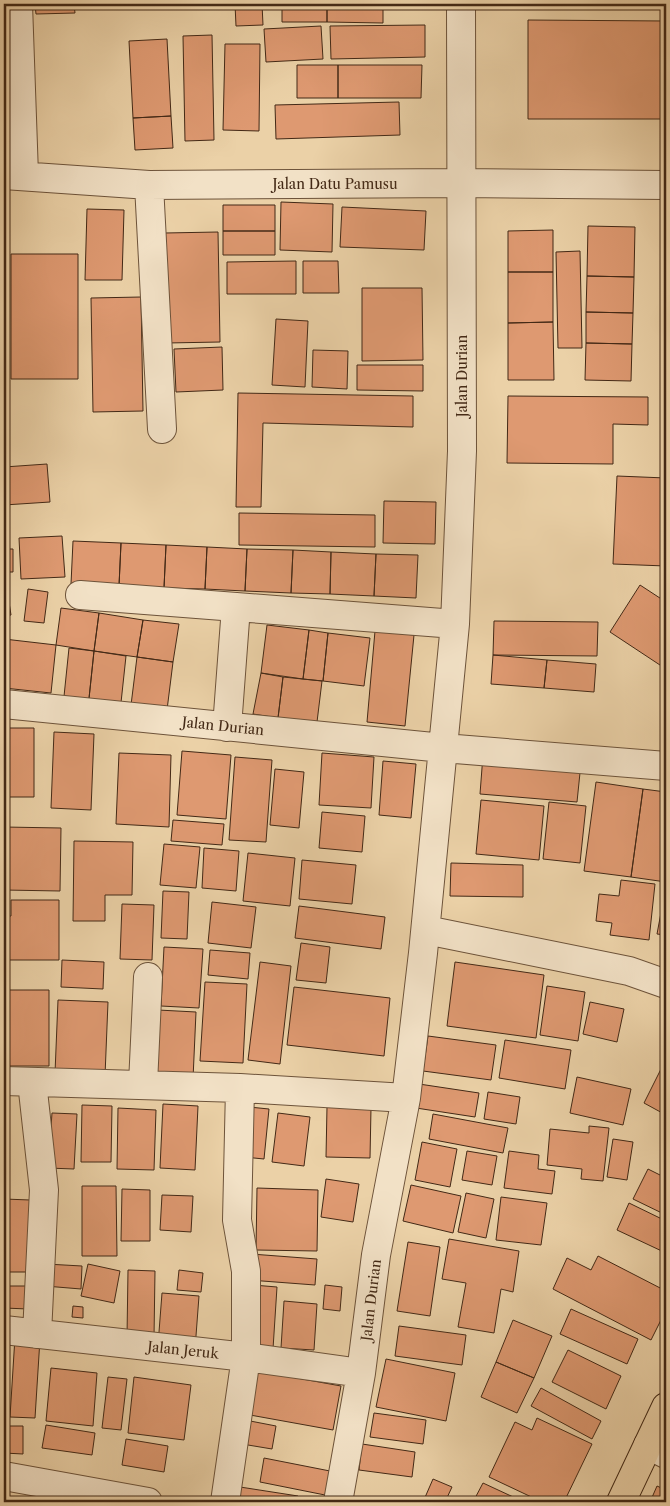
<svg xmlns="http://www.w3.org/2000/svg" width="670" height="1506" font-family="'Libre Caslon Text',serif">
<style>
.building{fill:#de9971;stroke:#432916}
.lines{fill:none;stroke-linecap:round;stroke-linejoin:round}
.street-casing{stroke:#6d533a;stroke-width:30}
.highway-casing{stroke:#432916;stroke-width:30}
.street{stroke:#f2e1c6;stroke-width:28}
.highway{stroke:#ebd1a7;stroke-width:28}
.labels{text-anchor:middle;stroke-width:4.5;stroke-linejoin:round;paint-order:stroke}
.street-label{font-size:14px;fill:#432916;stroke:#f2e1c6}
</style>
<rect width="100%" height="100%" fill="#ebd1a7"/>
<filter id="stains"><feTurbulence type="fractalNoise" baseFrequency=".004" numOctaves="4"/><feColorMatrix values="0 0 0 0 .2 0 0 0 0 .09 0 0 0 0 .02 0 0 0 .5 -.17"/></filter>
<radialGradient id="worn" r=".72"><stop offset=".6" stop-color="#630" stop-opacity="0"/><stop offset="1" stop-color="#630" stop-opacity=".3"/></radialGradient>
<path class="building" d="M35,4H74L75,13L36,14Z
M235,4H262L263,25L236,26Z
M282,4H327V22H282Z
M327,4H383V23L327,22Z
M528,20L666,21V119H528Z
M425,25V57L331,59L330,26Z
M321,26L323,59L266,62L264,29Z
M212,35L214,140L185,141L183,36Z
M167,39L171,116L133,118L129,41Z
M225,44H260L259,131L223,130Z
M297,65H338V98H297Z
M338,65H422L421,98H338Z
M399,102L400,135L276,139L275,105Z
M171,116L173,148L135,150L133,118Z
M281,202L333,204L332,252L280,250Z
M223,205H275V231H223Z
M342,207L426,211L424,250L340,247Z
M87,209L124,210L122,280H85Z
M588,226L635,227L634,277L587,276Z
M553,230V272H508V231Z
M223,231H275V255H223Z
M218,232L220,342L167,343L165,233Z
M580,251L582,348H558L556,252Z
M11,254H78V379H11Z
M296,261V294H227V262Z
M303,261H338L339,293H303Z
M508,272H553V322L508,323Z
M587,276L634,277L633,313L586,312Z
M362,288H422L423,360L362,361Z
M141,297L143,411L93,412L91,298Z
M586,312L633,313L632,344L586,343Z
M276,319L308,321L305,387L272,385Z
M553,322L554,380H508V323Z
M586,343L632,344L631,381L585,380Z
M222,347L223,390L176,392L174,349Z
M313,350L348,351L347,389L312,387Z
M357,365H423V391L357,390Z
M238,393L413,396V427L263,423L261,507H236Z
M508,396L648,397V425L613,424V464L507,463Z
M47,464L50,502L4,505V467Z
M617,476L666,478V566L613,564Z
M384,501L436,502L435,544L383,543Z
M239,513L375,515V547L239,545Z
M62,536L65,577L21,579L19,538Z
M73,541L121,543L119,586L71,584Z
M121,543L166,545L164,588L119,586Z
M166,545L207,547L205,589L164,588Z
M207,547L247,549L245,591L205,589Z
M4,549H13V572H4Z
M247,549L293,550L291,593L245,591Z
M293,550L331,552L330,594L291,593Z
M331,552L376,554L374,596L330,594Z
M376,554L418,555L416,598L374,596Z
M6,583L11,615L4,616V584Z
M640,585L666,602V669L610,632Z
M28,589L48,592L44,623L24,621Z
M61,608L99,613L94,651L56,645Z
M99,613L143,620L137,657L94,651Z
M143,620L179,624L173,662L137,657Z
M494,621L598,622L597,656L493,655Z
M267,625L309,630L303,679L261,673Z
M309,630L328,633L323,681L303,679Z
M375,631L414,635L405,726L367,722Z
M328,633L370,638L364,686L323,681Z
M4,639L56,645L51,693L4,688Z
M69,648L94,651L88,708L63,706Z
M94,651L126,656L120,712L88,708Z
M493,655L547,660L544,688L491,684Z
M137,657L173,662L167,710L131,705Z
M547,660L596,664L594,692L544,688Z
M261,673L283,677L278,718L253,714Z
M283,677L322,681L317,722L278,718Z
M8,728H34V797H8Z
M54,732L94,734L91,810L51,808Z
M182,751L231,755L226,819L177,815Z
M119,753L171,755L169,827L116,824Z
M322,753L374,757L371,808L319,805Z
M483,755L581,763L577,802L480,794Z
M235,757L272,760L266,842L229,840Z
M383,761L416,764L411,818L379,815Z
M275,769L304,772L299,828L270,825Z
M596,782L643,789L631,877L584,871Z
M643,789L666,792V882L631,877Z
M481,800L544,806L539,860L476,854Z
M549,802L586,806L580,863L543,859Z
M322,812L365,816L362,852L319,848Z
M173,820L224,824L222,845L171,841Z
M4,827L61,828L60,891L4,890Z
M74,841L133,842L132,895H105V921H73Z
M164,844L200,847L196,888L160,885Z
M204,848L239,851L236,891L202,888Z
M248,853L295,858L290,906L243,901Z
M302,860L356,865L352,904L299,899Z
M451,863L523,865V897L450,896Z
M621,880L655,884L649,940L610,935L612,923L596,921L599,894L619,896Z
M163,891L189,892L187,939L161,938Z
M11,900H59V960H4V916H11Z
M212,902L256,907L251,948L208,943Z
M663,902L666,903V935L657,934Z
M122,904L154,905L152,960L120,959Z
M299,906L385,917L381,949L295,938Z
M301,943L330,947L326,983L296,980Z
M164,947L203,949L199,1008L161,1006Z
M210,950L250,953L248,979L208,975Z
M62,960L104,962L103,989L61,987Z
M260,962L291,966L280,1064L248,1060Z
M455,962L544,975L536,1038L447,1026Z
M205,982L247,984L243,1063L200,1061Z
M547,986L585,992L578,1041L540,1035Z
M294,987L390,998L384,1056L287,1045Z
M4,990H49V1066H4Z
M58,1000L108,1002L105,1076L55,1073Z
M590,1002L624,1009L617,1042L583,1034Z
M158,1010L196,1012L193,1079L155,1076Z
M428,1036L496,1045L491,1080L423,1071Z
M505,1040L571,1050L565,1089L499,1078Z
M666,1059V1115L644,1103Z
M577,1077L631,1089L623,1125L570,1113Z
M419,1084L479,1093L475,1117L416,1108Z
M488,1092L520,1097L516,1124L484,1119Z
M163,1104L198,1106L195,1170L160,1168Z
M82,1105L112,1106L111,1162H81Z
M249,1107L269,1109L264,1159L244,1157Z
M327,1107L371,1108L370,1158L326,1157Z
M118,1108L156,1110L154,1170L117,1169Z
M52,1113L77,1114L74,1169L48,1168Z
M278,1113L310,1117L304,1166L272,1162Z
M433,1114L508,1128L503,1153L429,1139Z
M589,1126L609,1128L603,1181L581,1179L582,1169L547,1165L550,1129L589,1133Z
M613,1139L633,1142L627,1180L607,1177Z
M422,1142L457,1149L450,1187L415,1180Z
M467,1151L497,1156L492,1185L462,1180Z
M509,1151L539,1155L538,1169L555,1171L552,1194L504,1188Z
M648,1169L666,1178V1215L633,1199Z
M326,1179L359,1184L353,1222L321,1217Z
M411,1185L461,1196L453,1233L403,1221Z
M82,1186H116L117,1256H82Z
M257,1188L318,1190L317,1251L256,1250Z
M122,1189L150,1190V1241H121Z
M466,1193L494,1199L486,1238L458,1232Z
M162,1195L193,1196L191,1232L160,1230Z
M501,1197L547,1203L541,1245L496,1240Z
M4,1199L30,1200V1272H4Z
M629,1203L666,1221V1253L617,1230Z
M449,1239L519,1251L513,1292L501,1289L494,1333L458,1327L466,1283L442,1279Z
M408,1242L440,1247L430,1316L397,1311Z
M251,1254L317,1259L315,1285L249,1280Z
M598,1256L666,1291V1310L651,1340L553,1289L567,1258L591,1270Z
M46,1264L82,1266L81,1289L45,1286Z
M88,1264L120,1271L114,1303L81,1296Z
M128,1270L155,1271L154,1337H127Z
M179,1270L203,1273L201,1292L177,1290Z
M253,1285L277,1287L273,1349L249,1347Z
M325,1285L342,1287L340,1311L323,1309Z
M4,1286H28V1309L4,1308Z
M162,1293L199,1296L195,1349L158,1345Z
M284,1301L317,1304L314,1350L281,1348Z
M73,1306L83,1307V1318L72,1317Z
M571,1309L638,1339L627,1364L560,1334Z
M513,1320L552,1336L534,1378L496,1362Z
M399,1326L466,1335L462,1365L395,1356Z
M15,1337L40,1339L35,1418L10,1417Z
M4,1348H7L4,1375Z
M568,1350L621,1376L606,1409L552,1382Z
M386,1359L455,1373L446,1421L376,1407Z
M496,1362L534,1378L517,1413L481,1397Z
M51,1368L97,1373L93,1426L46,1421Z
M258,1371L341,1386L333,1430L250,1415Z
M108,1377L127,1379L121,1430L102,1428Z
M134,1377L191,1385L184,1440L128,1433Z
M541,1388L601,1421L592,1439L531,1406Z
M374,1413L426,1420L423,1444L370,1437Z
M537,1418L592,1444L564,1502H542L489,1477L515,1422L532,1430Z
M245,1420L276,1426L272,1449L242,1444Z
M46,1425L95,1433L92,1455L42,1448Z
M4,1426H23V1454L4,1453Z
M126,1439L168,1446L164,1472L122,1465Z
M362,1444L415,1452L412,1477L359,1470Z
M264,1458L330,1471L325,1495L260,1482Z
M433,1479L452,1487L445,1502H423Z
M483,1483L524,1502H473Z
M657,1486L666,1490V1502H650Z
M240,1487L298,1496L297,1502H238Z"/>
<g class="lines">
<defs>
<path id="street" d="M18,4L24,175
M4,175L149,185L460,183L666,185
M149,185L162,429
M80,595L236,607
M4,704L443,748L666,766
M227,727L236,607L455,624
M426,930L629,971L666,984
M4,1081L240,1088L406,1098
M32,1082L44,1190L37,1334
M143,1084L148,977
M4,1330L246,1357L361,1373
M648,1445L666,1454
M4,1476L148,1502
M225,1502L246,1357V1271L237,1220L240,1088
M338,1502L361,1373L376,1255L406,1098L423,953L455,624L462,451L461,4"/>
<path id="highway" d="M621,1502L666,1407"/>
</defs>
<use href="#street" class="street-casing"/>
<use href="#highway" class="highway-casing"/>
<use href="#street" class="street"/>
<use href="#highway" class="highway"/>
</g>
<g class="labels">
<g class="street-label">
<text x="335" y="189">Jalan Datu Pamusu</text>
<text transform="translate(462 376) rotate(-90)" y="5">Jalan Durian</text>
<text transform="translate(223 726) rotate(6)" y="5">Jalan Durian</text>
<text transform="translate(371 1300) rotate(-83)" y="5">Jalan Durian</text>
<text transform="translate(183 1350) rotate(6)" y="5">Jalan Jeruk</text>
</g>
</g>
<rect width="670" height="1506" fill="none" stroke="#ebd1a7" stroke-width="20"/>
<rect x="5" y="5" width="660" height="1496" fill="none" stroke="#432916" stroke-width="2.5"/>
<rect x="10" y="10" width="650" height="1486" fill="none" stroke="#432916"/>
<rect width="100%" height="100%" filter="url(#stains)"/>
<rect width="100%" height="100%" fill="url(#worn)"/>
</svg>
